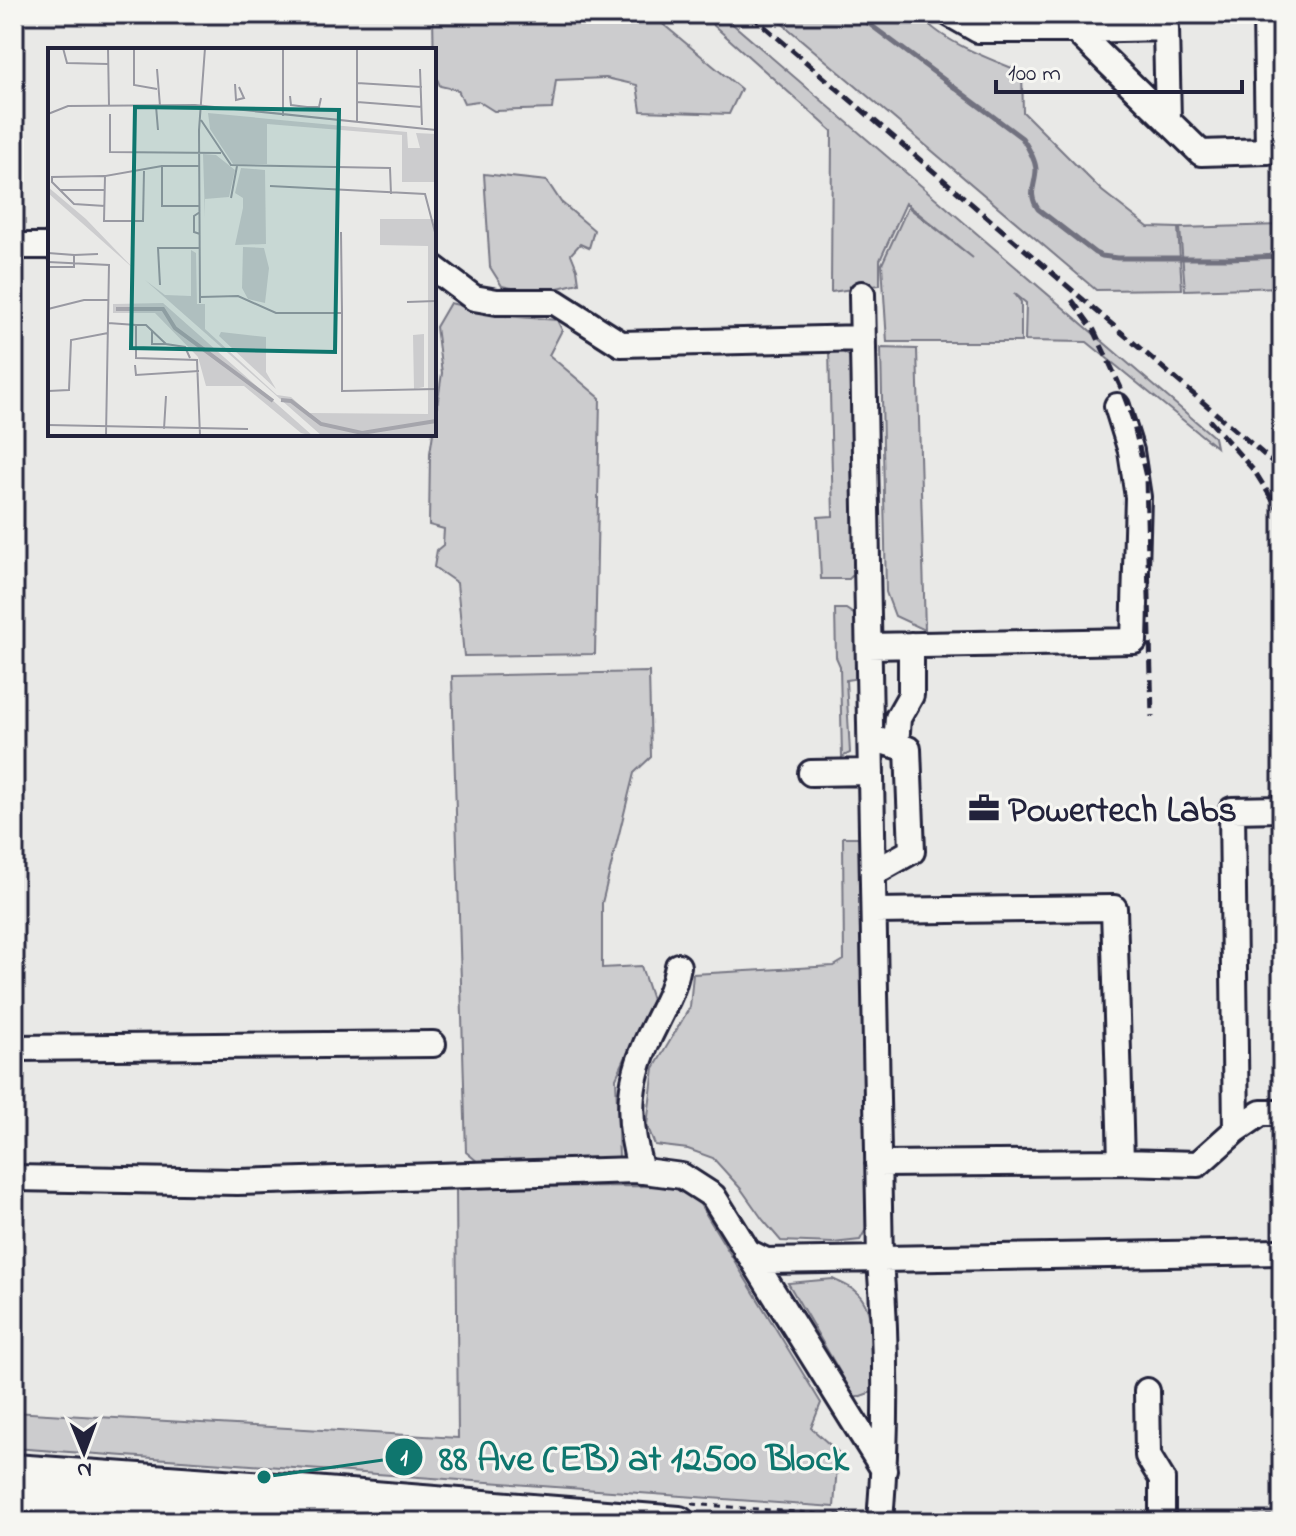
<svg xmlns="http://www.w3.org/2000/svg" width="1296" height="1536" font-family="'Indie Flower',sans-serif">
<style>
.green{fill:#ccccce;stroke:#777784;stroke-width:2}
.lines{fill:none;stroke-linecap:round;stroke-linejoin:round}
.stream{stroke:#71717f;stroke-width:5}
.minor-casing{stroke:#22223b;stroke-width:30}
.major-casing{stroke:#22223b;stroke-width:36}
.path{stroke:#22223b;stroke-width:3;stroke-dasharray:6 6;stroke-linecap:butt}
.minor{stroke:#f6f6f2;stroke-width:24}
.major{stroke:#f6f6f2;stroke-width:30}
.rail{stroke:#22223b;stroke-width:5;stroke-dasharray:12 6;stroke-linecap:butt}
.labels{text-anchor:middle;stroke-width:6;stroke-linejoin:round;paint-order:stroke}
.poi-label{font-size:36px;font-weight:bold;fill:#22223b;stroke:#f6f6f2;text-anchor:start}
.inset-river{fill:none;stroke:#a5a5ac;stroke-width:4}
.inset-road{fill:none;stroke:#9999a2;stroke-width:2}
.view{fill:#0f766e;fill-opacity:0.15;stroke:#0f766e;stroke-width:4}
.inset-edge{fill:none;stroke:#22223b;stroke-width:4}
.leader{fill:none;stroke:#0f766e;stroke-width:3}
.callout-dot{fill:#0f766e;stroke:#f6f6f2;stroke-width:3}
.mark-label{font-size:24px;text-anchor:middle;font-weight:bold;fill:#fff}
.callout-label{font-size:38px;text-anchor:middle;font-weight:bold;fill:#0f766e;stroke:#f6f6f2;stroke-width:6;stroke-linejoin:round;paint-order:stroke}
</style>
<rect width="100%" height="100%" fill="#e9e9e7"/>
<filter id="ink" filterUnits="userSpaceOnUse"><feTurbulence type="fractalNoise" baseFrequency=".0125" numOctaves="2"/><feDisplacementMap in="SourceGraphic" scale="16" xChannelSelector="R" yChannelSelector="G"/><feConvolveMatrix kernelMatrix="1 2 1 2 8 2 1 2 1" color-interpolation-filters="sRGB"/></filter>
<g filter="url(#ink)">
<path class="green" d="M433,14L652,15L741,89L729,114L641,111L637,85L606,78L556,80L552,109L494,111L478,101L464,103L458,90L440,86L434,72Z
M701,14H721L1214,437L1216,447L1087,342L1025,341L1026,303L1014,293L1021,302V342H887L882,264L908,207L973,258L906,203L880,260V285L831,292L832,131Z
M771,14H919C941,42 990,59 1022,72L1023,112L1102,191L1148,227L1178,228L1182,289L1096,290Z
M484,174L547,181L561,202L594,230L589,248L580,244L571,254L577,269L579,283L537,293L502,286L490,267Z
M1282,225V287L1185,290L1180,228Z
M450,303L505,316L557,320L562,330L549,355L600,398L595,654L464,656L457,583L434,567L437,550L443,545L444,529L429,525L430,453L442,373L436,327Z
M881,348L917,349L925,630L895,616L886,592Z
M837,349L851,357L860,568L849,579H821L818,517L833,516L829,350Z
M835,609H846L855,615L859,628L860,678L846,680L850,753L842,757L840,666L836,657Z
M649,672L651,757L634,773L602,903V968L641,966L652,1000L616,1078L619,1158L478,1162L466,1152L452,676Z
M843,837H861L871,1220L860,1240L833,1243L781,1241L763,1220L741,1189L713,1158L688,1149L655,1145L647,1125L654,1068L690,1007L693,974L834,966L844,960Z
M671,1186L698,1201L821,1403L811,1428L838,1452L834,1507L14,1448V1412L458,1438L456,1187Z
M833,1279C840,1283 850,1286 856,1292C879,1311 872,1365 872,1392L855,1398L788,1283Z"/>
<g class="lines">
<path class="stream" d="M856,14L1022,138C1028,147 1035,158 1036,169C1036,186 1027,192 1038,209L1095,253L1102,256L1117,258H1230L1282,256"/>
<defs>
<path id="minor" d="M950,14L978,30H1075L1201,153L1268,151L1266,14
M1075,30L1166,28L1168,121
M14,246H50
M434,268L474,298L497,302H555L621,344L863,338
M862,294L880,1260C887,1348 887,1435 880,1522
M869,646L1134,641L1138,497L1131,451L1117,406
M871,738L908,749L912,851L873,873
M896,745L898,718L911,695V645
M811,773L871,772
M874,911L1114,908L1121,1162L878,1164
M14,1048L433,1044
M1236,1130L1232,810L1282,809
M1121,1162L1198,1164L1236,1130L1261,1113H1282
M641,1171C625,1114 628,1077 655,1025C666,1002 673,992 678,966
M14,1178L237,1182L636,1170L682,1176L713,1196L884,1470
M746,1251L766,1261L1282,1252
M1147,1391L1148,1456L1162,1479V1522
M377,1522L379,1498"/>
<path id="major" d="M14,1470L251,1487L679,1522
M14,1496L359,1522"/>
</defs>
<use href="#minor" class="minor-casing"/>
<use href="#major" class="major-casing"/>
<path class="path" d="M692,1504L860,1517
M1182,1518L1282,1516
M907,1519L915,1522
M990,1522L1142,1519"/>
<use href="#minor" class="minor"/>
<use href="#major" class="major"/>
<path class="rail" d="M750,14L1282,470
M1072,300L1094,330L1121,388L1132,417L1146,477L1152,717
M1209,420L1255,472L1282,515"/>
</g>
</g>
<defs>
<symbol id="office-bare" viewBox="-9 -9 18 18"><path d="M-6-3h4V-5.5h4V-3h4V5H-6ZM-1-4.5V-3h2v-1.5ZM-6 0V1H6V0Z" fill="#22223b" stroke="#f6f6f2" stroke-width="2.5" paint-order="stroke"/></symbol>
</defs>
<g fill-rule="evenodd">
<use href="#office-bare" x="962" y="786" width="44" height="44"/>
</g>
<g class="labels">
<g class="poi-label">
<text x="1008" y="821">Powertech Labs</text>
</g>
</g>
<g transform="translate(48 48)">
<rect width="388" height="388" fill="#e9e9e7"/>
<path d="M160,65L359,84L360,100H372L368,85L388,86V388H274L97,232L117,247L143,248V202L148,205L149,256H157V281L229,347L243,349L261,365L380,366V198L332,197V171H387V134H354V87L219,76V116H185L162,81ZM155,106L168,107L187,122L181,149L157,151V170ZM193,120L217,122L218,196L187,197L195,160V150L187,145ZM0,139L38,171L86,221L0,145ZM195,199L216,200L221,220L217,255L200,251L194,240ZM115,255L265,388L253,385L196,338H158L150,309L107,265H65V256ZM173,284L218,289V324L228,341L171,288ZM376,286V339L366,341L365,287Z" fill="#ccccce"/>
<path class="inset-river" d="M68,261H115L127,280L225,353M233,352L243,353L273,376L314,385L388,373"/>
<path class="inset-road" d="M15,0L19,15L60,16M60,0L61,58M235,0V68M109,21L112,58M372,21L374,77M309,35L374,39M187,36L188,52L196,50L191,39M109,41L86,37V1H157M242,48L243,57L259,59H271L273,50M309,54L374,59M108,58L110,82M0,66L20,58L147,57L388,82M62,66V104L173,105M153,72L183,117L342,120L343,146M309,74V0M152,118H114V158H152M96,123L95,173H56L57,128L114,118M222,138L377,146L388,188M12,142H57M183,150L189,118M57,158L26,156L4,134V129L57,128M152,164L146,168V184L152,186M0,205L26,207V219H0M26,207L50,206M0,214L61,217L58,388M112,237L110,200H152M152,249L190,248L228,265H294L293,184M359,254L388,253M152,255L151,82L157,0M0,261L36,252H61M294,265V343L388,341M60,275L88,277M104,282V296H118M142,310L137,299L118,296L98,277H88V310L149,312L152,388M87,317L88,327L151,323M0,343L21,342L23,292L60,285M0,377L200,381M116,381L118,348"/>
<path class="view" d="M87,59L291,62L287,304L83,300Z"/>
<rect width="388" height="388" class="inset-edge"/>
</g>
<path class="leader" d="M264 1477L404 1457"/>
<g class="callout-dot">
<circle cx="264" cy="1477" r="8"/>
<circle cx="404" cy="1457" r="20"/>
</g>
<g class="mark-label">
<text x="404" y="1465">1</text>
</g>
<g class="callout-label">
<text x="644" y="1470">88 Ave (EB) at 12500 Block</text>
</g>
<rect width="1296" height="1536" fill="none" stroke="#f6f6f2" stroke-width="48"/>
<rect x="24" y="24" width="1248" height="1488" fill="none" stroke="#22223b" stroke-width="3" filter="url(#ink)"/>
<g transform="translate(84 1452) rotate(179)" stroke="#f6f6f2" stroke-width="6" paint-order="stroke">
<path d="M0-6L14 30L0 20L-14 30Z" fill="#22223b"/>
<text y="-12" font-size="22" font-weight="bold" text-anchor="middle" fill="#22223b">N</text>
</g>
<path d="M996 80v12h246v-12" fill="none" stroke="#22223b" stroke-width="4"/>
<text x="1008" y="80" font-size="24" fill="#22223b" stroke="#f6f6f2" stroke-width="6" paint-order="stroke">100 m</text>
</svg>
